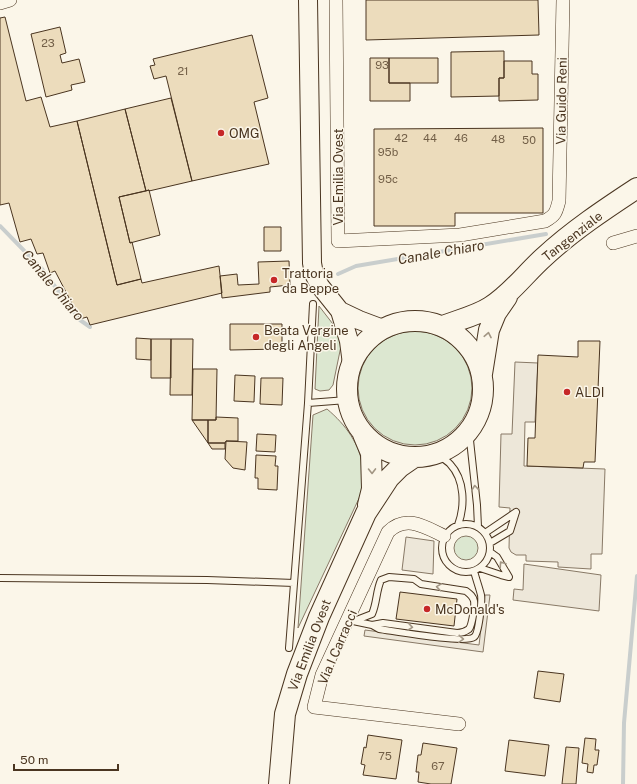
<svg xmlns="http://www.w3.org/2000/svg" width="637" height="784" font-family="'Public Sans',sans-serif">
<style>
.green{fill:#dce7d0;stroke:#887966}
.parking{fill:#ede7d9;stroke:#887966}
.lines{fill:none;stroke-linecap:round;stroke-linejoin:round}
.stream{stroke:#c9cecd;stroke-width:4}
.building{fill:#ecdcbc;stroke:#4a3520}
.service-casing{stroke:#4a3520;stroke-width:8}
.minor-casing{stroke:#4a3520;stroke-width:14}
.secondary-casing{stroke:#4a3520;stroke-width:20}
.primary-casing{stroke:#4a3520;stroke-width:22}
.service{stroke:#fbf6e9;stroke-width:6}
.minor{stroke:#fbf6e9;stroke-width:13}
.secondary{stroke:#fbf6e9;stroke-width:18}
.primary{stroke:#fbf6e9;stroke-width:20}
.oneway{stroke:#a29684}
.poi-dot{fill:#c62828;stroke:#fbf6e9;stroke-width:1.5}
.labels{text-anchor:middle;stroke-width:3;stroke-linejoin:round;paint-order:stroke}
.number-label{font-size:11px;fill:#725f47}
.street-label{font-size:13px;fill:#4a3520;stroke:#fbf6e9}
.poi-label{font-size:13px;fill:#4a3520;stroke:#fbf6e9;text-anchor:start}
.water-label{font-size:14px;font-style:italic;fill:#4a3520;stroke:#fbf6e9}
</style>
<rect width="100%" height="100%" fill="#fbf6e9"/>
<path class="green" d="M319,306L336,328L341,346L333,385L329,390L320,391L315,389Z
M358 388a57 57 0 1 1 114 0a57 57 0 1 1-114 0Z
M327,409C346,425 360,444 363,469C364,476 363,485 362,492L298,628L313,415Z
M454 548a12 12 0 1 1 24 0a12 12 0 1 1-24 0Z"/>
<path class="parking" d="M515,362L538,363L535,422H525L524,466L605,469L602,554H591V569L558,567V562L526,561V555H516L511,552L509,548L510,508L499,507L501,434H512Z
M406,537L434,541L433,574L402,570Z
M524,564L601,575L599,611L513,600L514,589L523,590Z
M485,595H490L483,652L364,636L365,630L479,645Z"/>
<g class="lines">
<path class="stream" d="M0,226L42,269L80,320L90,327
M338,274L356,266L546,234
M623,784L624,723L637,576"/>
</g>
<path class="building" d="M366,0H538L539,35L366,40Z
M5,17L26,101L41,97L50,127L77,121L117,285L141,279L142,283L219,266L222,293L90,325L87,317L80,319L55,271L50,273L43,253L37,254L31,239L20,242L9,203L0,205V18Z
M60,27L66,53L60,55L62,63L79,59L85,82L71,85L72,90L46,97L31,34Z
M252,35L268,98L254,102L269,164L192,181L166,76L154,79L150,66L155,65L153,59Z
M504,51V78H499V96L451,97V52Z
M370,58H389V83H410V101H370Z
M389,58H438V83H389Z
M504,61H532V74H538V100L499,101V78H504Z
M171,98L192,181L149,191V190L146,191L125,109Z
M125,109L146,191L119,197L130,243L132,242L141,279L117,285L77,121Z
M543,128V213H455V226H374V129Z
M149,190L160,235L130,243L119,197Z
M264,227H281V251H264Z
M289,261L290,285L270,287V292L222,298L220,276L237,274L238,285L259,284L258,262Z
M230,324H282V349L230,350Z
M136,338L151,339V360L136,359Z
M151,339H171V378H151Z
M171,339H193L192,395H170Z
M578,341H600L595,462H584L583,468L527,466L528,438H535L538,355L578,357Z
M193,369H217L216,420H192Z
M235,375L255,376L254,402L234,401Z
M261,378H283L282,405L260,404Z
M216,417L238,418V441H226L225,443H208V420H216Z
M192,420H208V443Z
M257,434L276,435L275,452L256,451Z
M226,441L247,442L245,470L233,468L225,459Z
M208,443H225V449H212Z
M256,455L276,456L275,466H278L277,490L258,489V478H255Z
M400,592L457,599L454,626L396,619Z
M538,671L564,674L560,702L534,698Z
M368,735L402,740L396,779L363,775L365,765L361,764L364,747L366,748Z
M585,738L596,739L595,750H599L597,765H594L593,773L587,772L588,764L582,763Z
M509,740L549,745L545,776L505,771Z
M423,743L457,748L451,784H431L418,782L419,772H416L418,755H421Z
M566,747L579,748L576,784H562Z"/>
<g class="lines">
<defs>
<path id="service" d="M308,403L347,400
M469,431L477,505L478,527
M437,454C441,457 446,460 450,464C465,480 465,506 458,525
M442 548a24 24 0 1 1 48 0a24 24 0 1 1-48 0Z
M485,533L516,512
M490,543L510,531L516,512
M480,568L501,575L509,577L497,557L490,552
M0,578L207,580L294,583
M353,621L372,625L379,629C394,631 466,644 474,637C479,634 482,601 481,595C479,587 476,579 474,571
M354,621L372,614C377,603 376,591 381,580L389,577L414,579L421,584L466,591C470,594 473,596 474,601C475,606 472,625 469,629C465,632 462,633 457,633L383,623L372,625
M289,648L308,403L313,304"/>
<path id="minor" d="M336,0L338,241L460,235L545,221C556,215 556,212 559,201L563,0
M0,3L10,0
M613,243L637,236
M444,536C425,527 406,514 388,532L322,675L314,707L459,724"/>
<path id="secondary" d="M308,0L312,263L314,274L320,286L340,311L349,341L352,364
M340,311L359,320L383,329"/>
<path id="primary" d="M347 389a68 68 0 1 1 136 0a68 68 0 1 1-136 0Z
M443,326C458,320 476,316 490,307C511,294 526,273 544,257C572,231 605,209 637,188
M482,374L489,330L496,313L507,297
M363,434L371,453L372,489L368,505
M279,784L285,714L297,674L319,617L366,513L389,478L400,467L413,458"/>
</defs>
<use href="#service" class="service-casing"/>
<use href="#minor" class="minor-casing"/>
<use href="#secondary" class="secondary-casing"/>
<use href="#primary" class="primary-casing"/>
<use href="#service" class="service"/>
<use href="#minor" class="minor"/>
<use href="#secondary" class="secondary"/>
<use href="#primary" class="primary"/>
</g>
<defs><path id="oneway-chevron" d="M-2-3.5L2.5 0L-2 3.5" fill="none" stroke-width="1.6" stroke-linecap="round" stroke-linejoin="round"/></defs>
<g class="oneway">
<use href="#oneway-chevron" transform="translate(488 335) rotate(-79)"/>
<use href="#oneway-chevron" transform="translate(372 471) rotate(89)"/>
<use href="#oneway-chevron" transform="translate(475 488) rotate(-96)"/>
<use href="#oneway-chevron" transform="translate(502 564) rotate(-124)"/>
<use href="#oneway-chevron" transform="translate(439 587) rotate(-172)"/>
<use href="#oneway-chevron" transform="translate(410 627) rotate(8)"/>
<use href="#oneway-chevron" transform="translate(461 639) rotate(4)"/>
</g>
<g class="poi-dot">
<circle cx="221" cy="133" r="4"/>
<circle cx="274" cy="280" r="4"/>
<circle cx="256" cy="337" r="4"/>
<circle cx="567" cy="392" r="4"/>
<circle cx="427" cy="609" r="4"/>
</g>
<g class="labels">
<g class="number-label">
<text x="48" y="47">23</text>
<text x="382" y="69">93</text>
<text x="183" y="75">21</text>
<text x="401" y="142">42</text>
<text x="430" y="142">44</text>
<text x="461" y="142">46</text>
<text x="498" y="143">48</text>
<text x="529" y="144">50</text>
<text x="388" y="156">95b</text>
<text x="388" y="183">95c</text>
<text x="385" y="760">75</text>
<text x="438" y="770">67</text>
</g>
<g class="street-label">
<text transform="translate(561 101) rotate(-89)" y="5">Via Guido Reni</text>
<text transform="translate(338 177) rotate(-90)" y="5">Via Emilia Ovest</text>
<text transform="translate(572 236) rotate(-38)" y="5">Tangenziale</text>
<text transform="translate(309 645) rotate(-69)" y="5">Via Emilia Ovest</text>
<text transform="translate(337 647) rotate(-67)" y="5">Via I Carracci</text>
</g>
<g class="poi-label">
<text x="229" y="138">OMG</text>
<text x="282" y="278">Trattoria<tspan x="282" dy="15">da Beppe</tspan></text>
<text x="264" y="335">Beata Vergine<tspan x="264" dy="15">degli Angeli</tspan></text>
<text x="575" y="397">ALDI</text>
<text x="435" y="614">McDonald's</text>
</g>
<g class="water-label">
<text transform="translate(441 252) rotate(-10)" y="5">Canale Chiaro</text>
<text transform="translate(53 285) rotate(50)" y="5">Canale Chiaro</text>
</g>
</g>
<path d="M14 764v6h104v-6" fill="none" stroke="#4a3520" stroke-width="2"/>
<text x="20" y="764" font-size="12" fill="#4a3520" stroke="#fbf6e9" stroke-width="3" paint-order="stroke">50 m</text>
</svg>
